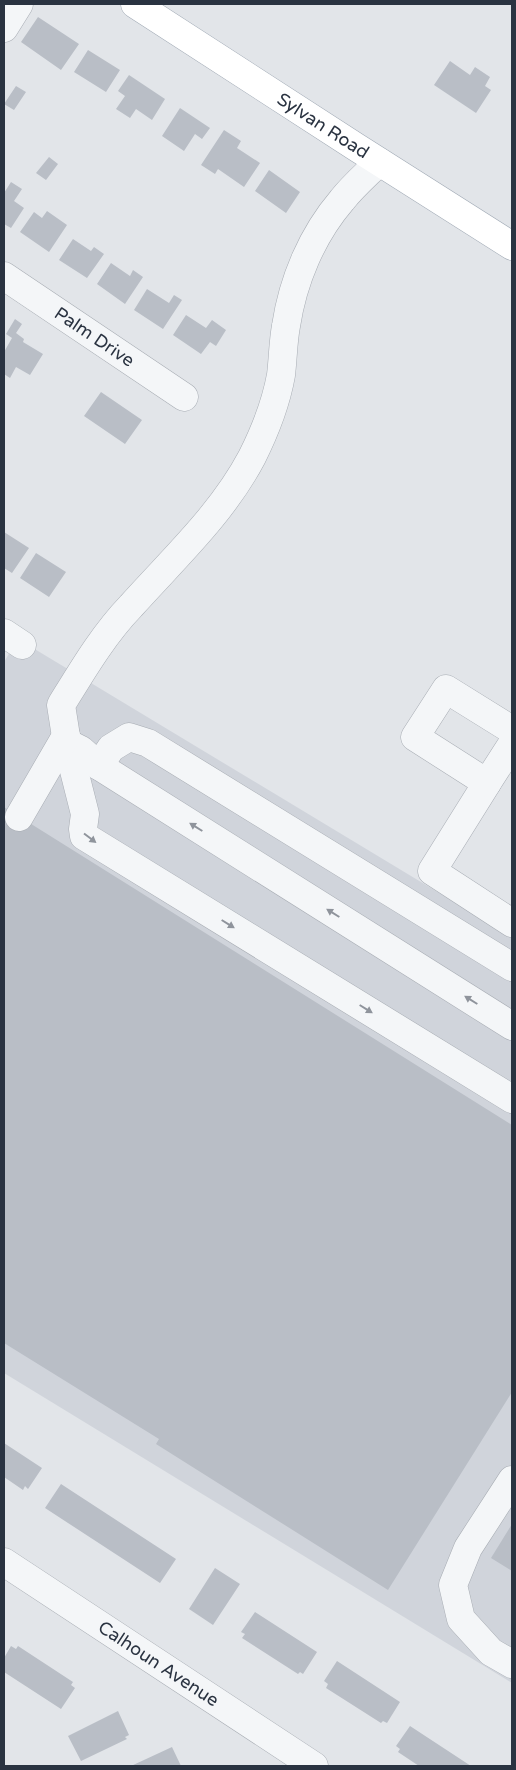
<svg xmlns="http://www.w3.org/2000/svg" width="516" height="1770" font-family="'Varela Round',sans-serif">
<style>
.built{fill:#d0d4db}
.building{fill:#b9bec6}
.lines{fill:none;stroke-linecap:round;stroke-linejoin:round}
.minor-casing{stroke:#a7acb3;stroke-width:29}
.major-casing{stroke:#a1aab5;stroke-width:29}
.minor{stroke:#f4f6f8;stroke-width:28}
.major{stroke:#fff;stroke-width:28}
.oneway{fill:#8f949c}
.labels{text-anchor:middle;stroke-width:4;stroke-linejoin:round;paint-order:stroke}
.street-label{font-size:18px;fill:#2a3341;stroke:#f1f4f7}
</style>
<rect width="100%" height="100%" fill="#e2e5e9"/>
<path class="built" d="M18,639L512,937V1683L4,1373V662Z"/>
<path class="building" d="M38,17L79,44L61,70L21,42Z
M88,50L120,70L106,92L74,72Z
M450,61L470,75L475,67L490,77L485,86L491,90L476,113L434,85Z
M129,75L165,99L152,120L136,109L130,118L116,109L125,96L118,91Z
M16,86L26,92L14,110L4,104Z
M180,108L210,128L202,139L195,134L184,151L162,136Z
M224,130L241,141L237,148L260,163L244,187L218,169L215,174L201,165Z
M49,157L58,164L46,180L36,173Z
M269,170L300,192L286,213L255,191Z
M11,182L22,189L14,201L24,208L11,228L4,224V193Z
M47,211L67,225L49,252L20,232L34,212L42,218Z
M73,239L91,251L94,247L104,254L87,278L59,260Z
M111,263L130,276L133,270L143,277L125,304L97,284Z
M147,289L169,303L174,295L182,300L163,329L134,310Z
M186,315L206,328L212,320L226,330L216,346L210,342L201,354L173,335Z
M15,319L22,324L16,333L24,339L23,342L43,354L30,375L16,367L10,378L4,374V352L12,338L6,334Z
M101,392L142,420L125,444L84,416Z
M4,532L29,548L12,573L4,568Z
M36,553L66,572L49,597L20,578Z
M4,807L512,1125V1392L388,1590L156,1444L159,1439L4,1343Z
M4,1443L42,1468L28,1489L25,1486L23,1490L4,1477Z
M61,1484L176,1559L160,1583L45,1508Z
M512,1524V1571L491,1558Z
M215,1568L240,1584L213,1625L189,1609Z
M255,1612L317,1652L303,1674L300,1672L298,1674L242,1638L245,1634L241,1632Z
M11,1646L16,1649L18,1646L73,1682L71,1685L75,1688L61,1709L4,1672V1658Z
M337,1661L400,1702L387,1723L383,1721L381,1723L326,1688L328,1684L324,1681Z
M118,1711L129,1735L125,1737L127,1739L81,1761L68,1736Z
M410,1726L471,1766H419L398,1752L400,1749L396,1746Z
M172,1747L181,1766H131Z"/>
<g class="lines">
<defs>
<g id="minor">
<path d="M4,28L19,4"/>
<path d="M379,162C367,174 353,186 342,200C312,235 293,280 286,326C283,342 283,359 281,375C276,403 265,431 252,457C222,514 174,558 131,606C103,635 82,671 61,705L67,743L85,814L83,829L84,836L512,1099"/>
<path id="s1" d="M4,276L184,397"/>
<path d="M4,633L22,645"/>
<path d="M512,730L446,689L415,737L487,783L432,871L512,923"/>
<path d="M67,743L81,750L99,766L512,1026"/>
<path d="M99,766L111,748L129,737L148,743L512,967"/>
<path d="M487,783L512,744"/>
<path d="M19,817L66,736"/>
<path d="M512,1480L468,1548L453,1585L461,1619L491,1652L512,1664"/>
<path id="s2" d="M4,1562L314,1766"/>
</g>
<g id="major">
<path id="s3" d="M135,4L356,147L512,246"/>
</g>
</defs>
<use href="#minor" class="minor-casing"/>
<use href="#major" class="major-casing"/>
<use href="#minor" class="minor"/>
<use href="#major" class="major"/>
</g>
<defs><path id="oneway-solid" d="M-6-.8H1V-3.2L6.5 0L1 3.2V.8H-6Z" transform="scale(1.25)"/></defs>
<g class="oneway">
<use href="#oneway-solid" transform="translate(196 827) rotate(-148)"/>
<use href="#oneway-solid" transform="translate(90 838) rotate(37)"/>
<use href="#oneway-solid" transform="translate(333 913) rotate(-148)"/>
<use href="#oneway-solid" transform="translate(228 924) rotate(32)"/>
<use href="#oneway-solid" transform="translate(471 1000) rotate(-148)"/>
<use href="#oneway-solid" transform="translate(366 1009) rotate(32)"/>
</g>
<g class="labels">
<g class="street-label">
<text dy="6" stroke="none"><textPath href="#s3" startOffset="224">Sylvan Road</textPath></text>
<text dy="6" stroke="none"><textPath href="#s1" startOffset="109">Palm Drive</textPath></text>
<text dy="6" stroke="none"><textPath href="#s2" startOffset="185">Calhoun Avenue</textPath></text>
</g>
</g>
<rect width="516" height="1770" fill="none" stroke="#2a3341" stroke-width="10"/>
</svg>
